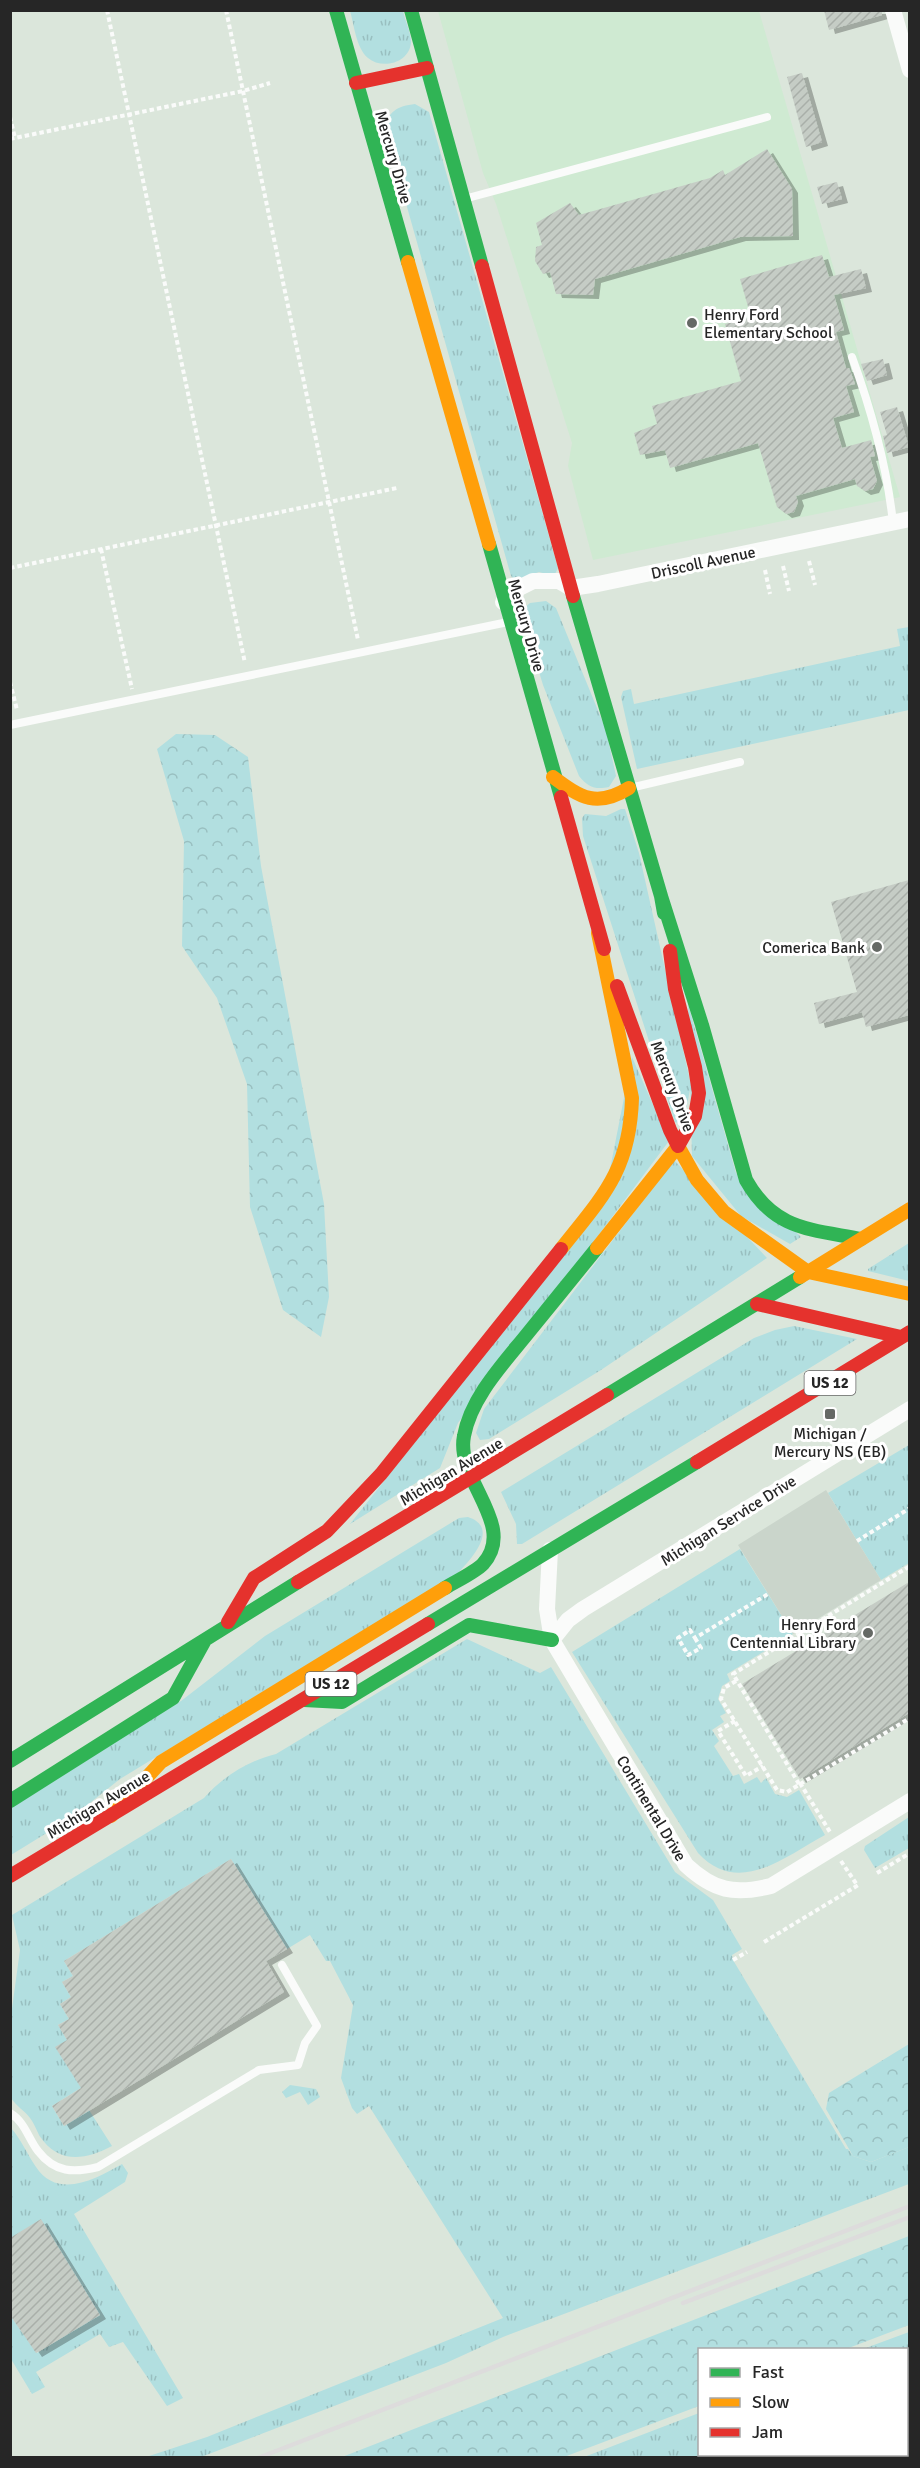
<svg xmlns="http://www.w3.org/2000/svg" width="920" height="2468" font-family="Signika,sans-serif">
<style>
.education{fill:#cfead2}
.grass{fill:url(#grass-tufts)}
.forest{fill:url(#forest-crowns)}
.plaza{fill:#cad5cb}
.building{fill:url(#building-hatch);filter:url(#shadow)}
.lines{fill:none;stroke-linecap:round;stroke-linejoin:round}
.path{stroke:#fafbfa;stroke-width:4;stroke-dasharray:4.5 3;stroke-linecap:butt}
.lane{stroke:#fafbfa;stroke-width:8}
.street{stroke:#fafbfa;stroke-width:16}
.fast{stroke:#30b455;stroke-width:14}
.slow{stroke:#ff9f0a;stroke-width:14}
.jam{stroke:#e5322d;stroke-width:14}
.rail{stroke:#dddcdc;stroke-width:4.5}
.poi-dot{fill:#656965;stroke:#fff;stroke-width:2}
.labels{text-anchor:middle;stroke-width:6;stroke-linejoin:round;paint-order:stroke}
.shield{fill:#fff;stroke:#676767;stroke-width:1.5}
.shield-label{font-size:15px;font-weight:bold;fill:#262626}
.street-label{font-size:16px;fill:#262626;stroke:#fff}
.poi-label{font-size:16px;fill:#262626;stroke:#fff;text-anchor:end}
</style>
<defs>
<pattern id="grass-tufts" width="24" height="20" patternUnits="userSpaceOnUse" patternTransform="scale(1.5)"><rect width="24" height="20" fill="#b2dfe0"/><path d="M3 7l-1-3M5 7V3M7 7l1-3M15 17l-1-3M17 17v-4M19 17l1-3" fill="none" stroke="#99bfc0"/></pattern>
<pattern id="forest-crowns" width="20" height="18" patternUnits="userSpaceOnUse" patternTransform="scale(1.5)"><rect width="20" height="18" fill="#b2dfe0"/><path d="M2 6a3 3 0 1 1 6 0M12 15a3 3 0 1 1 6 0" fill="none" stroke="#99bfc0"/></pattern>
<pattern id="building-hatch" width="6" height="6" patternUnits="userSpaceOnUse" patternTransform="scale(1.5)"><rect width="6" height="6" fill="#c5ccc5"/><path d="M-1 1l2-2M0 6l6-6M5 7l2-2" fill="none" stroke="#a9afa9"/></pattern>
<filter id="shadow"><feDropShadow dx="6" dy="4" stdDeviation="0" flood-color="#0004"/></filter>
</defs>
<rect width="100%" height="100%" fill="#dbe6db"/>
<path class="education" d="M438,11H759L900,497L593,560L568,466L572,443L496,204L483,173Z"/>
<path class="grass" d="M350,11H403C405,20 411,33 411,42C410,63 382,70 368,58C356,48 354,24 350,11Z
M415,104L429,112L558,568L554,576L539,572L515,580L511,576L387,136C383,115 395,106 415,104Z
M546,601L556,608L606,730L616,776L609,787C595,790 588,787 579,776L543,685L523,619V609L530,603Z
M909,627V710L637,769L621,697L623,691L631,689L634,704L900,646L897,629Z
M621,809H625L639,853L691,1085L683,1125L675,1122L583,836L582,818L585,814L606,816Z
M688,1004L736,1173L801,1237L790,1244L741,1216L692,1156Z
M632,1057L669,1141L458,1423L440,1468L350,1524L603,1205Z
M674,1160L767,1258L601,1370L489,1439L480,1440L476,1433L484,1409Z
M909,1243V1281L868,1271V1269Z
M794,1326L857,1339L522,1544H517L516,1524L501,1492L754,1338L775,1330Z
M909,1445V1563L881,1580L828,1493Z
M468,1517C501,1528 470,1560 458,1573L120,1779L71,1818L11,1855V1805L181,1701L265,1636L459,1518Z
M740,1549L793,1634L727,1674L730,1681L722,1686L718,1699L726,1713L720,1716L724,1722L712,1730L719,1741L714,1746L733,1776L739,1774L744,1784L757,1777L761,1783L766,1778L775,1794L787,1797L799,1790L825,1835C784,1857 739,1897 698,1853L572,1652Z
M467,1639L540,1673L551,1667L675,1872L713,1900L742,1949L732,1955L733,1960L846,2149H848L853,2156L871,2162L909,2147V2184L503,2337L446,2363L201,2457H146L207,2437L503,2318L369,2106L357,2114L352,2108L341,2078L353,2005L330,1961H326L310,1935L287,1949L231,1859L64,1961L73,1976L62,1982L71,1997L60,2004L69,2019L58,2025L67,2040L84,2086L52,2106L64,2126L89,2110L112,2146C86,2160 58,2165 39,2135C36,2129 34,2123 30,2118C25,2111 16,2106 11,2098L10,2023L20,1950L12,1915L204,1798C222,1777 250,1760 276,1754Z
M909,1817V1848L875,1868L864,1850L865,1846Z
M290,2085L316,2089L320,2097L308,2105L300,2092L286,2098L282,2092Z
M11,2128C21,2139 27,2154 36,2167C58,2200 96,2179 122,2164L128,2173L125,2182L74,2214L183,2398L167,2406L123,2342L109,2347L100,2334L36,2372L45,2387L32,2394L11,2359L10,2315L37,2353L99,2315L11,2238Z
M909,2332V2457H584L699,2413L700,2454H906V2350L863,2349Z"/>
<path class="forest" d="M176,734L215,735L248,757L261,866L324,1204L329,1297L321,1337L283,1310L250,1207L247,1084L217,998L182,946L184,841L157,749Z
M909,2044V2147L871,2162L853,2156L826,2109L829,2093Z
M909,2236V2325L846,2349L700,2350L699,2406L564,2457H342Z"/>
<path class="plaza" d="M826,1490L881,1580L793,1634L738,1545Z"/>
<path class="building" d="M824,10H882V15L829,30Z
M802,73L822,142L806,147L787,77Z
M767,149L792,189L793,236L740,237L595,279L593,295L556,294L550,272L543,274L535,261L536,247L542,245L536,223L570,203L579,215L710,178L723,170L725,175Z
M837,182L842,199L822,204L817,187Z
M822,255L829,277L861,269L866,288L834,295L844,330L836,332L846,368H849L855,384L846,386L854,412L833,418L842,448L871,440L875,456L870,457L877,481L873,489L865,491L857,486L855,479L796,496L798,502L794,512L786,514L777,507L758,443L670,468L665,450L640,455L634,433L657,424L652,406L741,381L725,324L751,317L740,279Z
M883,359L887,375L867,381L861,364Z
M897,407L909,447L887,453L883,436L887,435L880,412Z
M909,880V1015L866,1027L862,1012L819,1024L814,1003L857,992L831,902Z
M909,1582V1713L800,1779L742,1684Z
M231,1859L287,1949L266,1961L284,1992L64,2126L52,2106L81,2088L55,2047L67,2040L58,2025L69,2019L60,2004L71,1997L62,1982L73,1976L64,1961Z
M41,2219L100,2315L36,2353L10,2315V2238Z"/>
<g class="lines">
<path class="path" d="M107,10L245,663
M226,10L358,640
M10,117L15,138
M10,139L243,91L270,83
M101,549L132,689
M809,561L815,585
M783,566L789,591
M10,568L397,488
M765,570L770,594
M10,682L17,710
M857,1541L910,1508
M695,1638L701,1648L688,1655L678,1638L690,1630L695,1638L768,1594
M736,1681L724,1688L721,1699L777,1790L787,1792L910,1718
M735,1721L718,1731L746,1776L763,1766
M800,1783L830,1832
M799,1784L733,1674L910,1566
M841,1861L857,1885
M877,1873L910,1853
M764,1942L860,1884
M733,1960L747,1952"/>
<path class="lane" d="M464,199L767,117
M852,357C871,409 887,467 893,523
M10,725L508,622
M630,788L740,762
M10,2113C25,2122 28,2138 38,2151C55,2173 74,2173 98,2167L259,2070L298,2065L305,2043L317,2026L282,1965"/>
<path class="street" d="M893,10L910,70
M503,602L519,588L533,581H559L571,588L598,584L910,519
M550,1550L547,1609L552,1640L686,1865C714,1891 734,1895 771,1886L910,1801
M552,1640L568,1620L583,1609L910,1409"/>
<path class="fast" d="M336,10L408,262
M411,10L482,266
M489,544L561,797
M573,596L661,896L664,913
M661,896L702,1025L746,1180C774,1230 810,1229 861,1239
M607,1395L800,1277
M445,1588C456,1581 474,1573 483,1564C518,1525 455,1480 464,1436C471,1397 504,1363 528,1333C551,1305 574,1276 597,1248
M428,1624L697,1462
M304,1700L342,1702L469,1625L552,1640
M10,1761L298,1582
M10,1801L173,1698L205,1640"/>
<path class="slow" d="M408,262L489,544
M553,777C581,798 597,808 629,788
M597,1248L678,1146L697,1180L724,1212L808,1272L910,1294
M561,1249C603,1196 630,1170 632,1098L598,933
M800,1277L910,1209
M111,1816L161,1762L445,1588"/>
<path class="jam" d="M356,83L427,68
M482,266L573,596
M561,797L604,949
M617,986L670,1130L678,1146L695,1116L699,1093L695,1067L675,989L670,951
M757,1304L901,1337
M697,1462L910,1332
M298,1582L607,1395
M228,1622L254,1578L327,1531L381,1474L561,1249
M10,1876L428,1624"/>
<path class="rail" d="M683,2303L910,2217
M258,2458L910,2206"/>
</g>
<g class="poi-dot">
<circle cx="692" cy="323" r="6"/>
<circle cx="877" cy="947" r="6"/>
<rect x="824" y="1408" width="12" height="12" rx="3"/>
<circle cx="868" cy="1633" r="6"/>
</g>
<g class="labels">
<g class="shield">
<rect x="804.5" y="1371" width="51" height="24" rx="4.5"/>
<rect x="305.5" y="1672" width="51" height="24" rx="4.5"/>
</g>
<g class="shield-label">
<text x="830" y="1388">US 12</text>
<text x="331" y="1689">US 12</text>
</g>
<g class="street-label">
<text transform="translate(394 157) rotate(74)" y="6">Mercury Drive</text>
<text transform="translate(703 562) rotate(-12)" y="6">Driscoll Avenue</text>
<text transform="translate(527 625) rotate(74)" y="6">Mercury Drive</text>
<text transform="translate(673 1086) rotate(69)" y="6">Mercury Drive</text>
<text transform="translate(451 1471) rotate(-31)" y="6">Michigan Avenue</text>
<text transform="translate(728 1520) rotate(-32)" y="6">Michigan Service Drive</text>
<text transform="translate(98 1804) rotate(-31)" y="6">Michigan Avenue</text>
<text transform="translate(652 1808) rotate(59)" y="6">Continental Drive</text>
</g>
<g class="poi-label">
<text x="704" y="320" text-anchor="start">Henry Ford<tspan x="704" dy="18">Elementary School</tspan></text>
<text x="865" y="953">Comerica Bank</text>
<text x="830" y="1439" text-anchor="middle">Michigan /<tspan x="830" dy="18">Mercury NS (EB)</tspan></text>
<text x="856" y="1630">Henry Ford<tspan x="856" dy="18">Centennial Library</tspan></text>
</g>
</g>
<rect width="920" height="2468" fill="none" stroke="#262626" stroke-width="24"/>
<rect x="698" y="2348" width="210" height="108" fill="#ffffff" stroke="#a8a8a8" stroke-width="1.5"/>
<rect x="710" y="2368" width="30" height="9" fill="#30b455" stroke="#a8a8a8" stroke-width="1.5"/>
<text x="752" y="2378" font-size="18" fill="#262626">Fast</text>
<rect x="710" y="2398" width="30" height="9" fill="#ff9f0a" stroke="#a8a8a8" stroke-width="1.5"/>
<text x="752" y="2408" font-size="18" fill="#262626">Slow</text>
<rect x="710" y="2428" width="30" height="9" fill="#e5322d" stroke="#a8a8a8" stroke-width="1.5"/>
<text x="752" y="2438" font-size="18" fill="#262626">Jam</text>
</svg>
